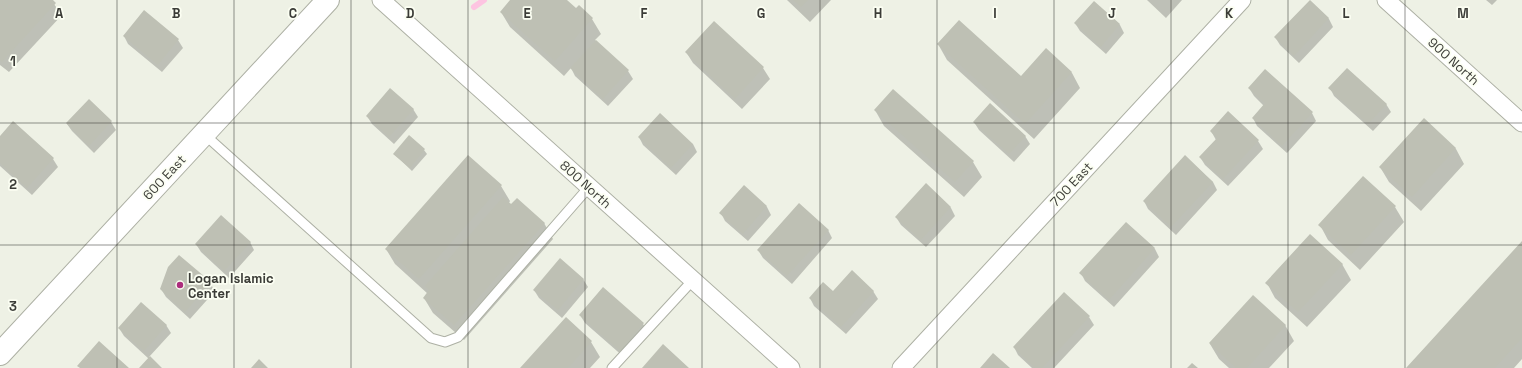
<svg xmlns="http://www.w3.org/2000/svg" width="1522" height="368" font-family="'Space Grotesk',sans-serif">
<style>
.shadow{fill:#0003}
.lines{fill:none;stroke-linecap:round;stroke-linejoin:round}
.stream{stroke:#fdc4e1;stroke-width:6}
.building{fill:#bec0b4}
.service-casing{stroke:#adb0a4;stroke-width:11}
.minor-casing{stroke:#adb0a4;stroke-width:19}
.tertiary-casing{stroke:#adb0a4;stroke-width:24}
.service{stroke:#fff;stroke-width:9}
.minor{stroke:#fff;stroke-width:17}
.tertiary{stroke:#fff;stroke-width:22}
.grid{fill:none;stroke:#3b3c37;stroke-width:1;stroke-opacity:0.55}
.poi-dot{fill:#ac2d7d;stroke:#fbfef2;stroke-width:1.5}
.labels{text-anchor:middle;stroke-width:3.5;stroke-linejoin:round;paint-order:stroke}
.street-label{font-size:13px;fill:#3b3c37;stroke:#fbfef2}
.poi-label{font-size:13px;font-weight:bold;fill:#3b3c37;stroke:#fbfef2;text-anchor:start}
.grid-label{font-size:13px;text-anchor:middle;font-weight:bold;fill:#3b3c37;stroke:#fbfef2;stroke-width:3.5;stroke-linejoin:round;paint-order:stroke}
</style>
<rect width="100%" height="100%" fill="#eef1e5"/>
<path class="shadow" d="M0,0H51L62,15L9,72L0,65Z
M511,0H565L576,10L592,19L601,34L595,40L628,71L633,79L608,106L575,76L571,68L564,76L510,27L501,12Z
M787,0H831L810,22Z
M1147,0H1182L1166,18Z
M1486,0H1497L1492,5Z
M1310,1L1329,19L1333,27L1299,63L1280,45L1275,37Z
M1094,3L1120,25L1124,33L1106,54L1080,31L1075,23Z
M714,22L763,68L770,79L742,109L693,63L686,52Z
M124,36L178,40L183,48L162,72L128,44Z
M938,44L1021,77L1046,50L1072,73L1080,88L1034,139L947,60Z
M1249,88L1312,113L1316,121L1287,153L1257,126L1253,118L1264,106L1254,96Z
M1330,88L1386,104L1391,112L1373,131L1334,96Z
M89,101L111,122L116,130L94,153L72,131L67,124Z
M413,109L418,117L394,144L372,124L367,116Z
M875,110L973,162L982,177L964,197L884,126Z
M1228,112L1258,141L1263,149L1228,186L1205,165L1200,157L1216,140L1211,131Z
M1424,119L1456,149L1464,164L1421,211L1389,182L1380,167Z
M974,122L1025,136L1030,144L1014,162L979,130Z
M14,123L53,159L58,167L32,195L0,166V137Z
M639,137L693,144L697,152L676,175L643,145Z
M424,150L427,154L412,171L394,154Z
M468,157L501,186L510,201L509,203L544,223L553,239L464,340L433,313L424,298L428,294L395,264L386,249Z
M1185,157L1213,182L1217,190L1176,235L1148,209L1144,201Z
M926,185L951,208L955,216L926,247L901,225L896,217Z
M744,187L767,207L771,215L748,241L725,221L721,213Z
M1395,207L1404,222L1360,270L1328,240L1320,225Z
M1126,223L1155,249L1159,257L1114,307L1085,281L1081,273Z
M828,230L832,238L792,284L763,258L758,250Z
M250,242L254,250L229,278L201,252L196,244Z
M1522,242V359L1514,368H1407Z
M1342,264L1351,280L1307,327L1275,298L1267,283Z
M583,279L588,287L562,318L539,298L534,290Z
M210,283L215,291L190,319L166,297L161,289Z
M603,288L643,324L648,332L625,358L585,323L580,315Z
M873,291L878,299L846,334L814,306L810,298L833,292Z
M1089,317L1094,325L1054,368H1032L1018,355L1014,347Z
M566,319L591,342L600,357L590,368H521Z
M166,325L171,333L149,357L161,368H140L149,359L124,336L119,328Z
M1285,325L1294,341L1269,368H1229L1219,359L1210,344Z"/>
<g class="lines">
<path class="stream" d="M474,7L484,0"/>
</g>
<path class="building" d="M0,0H53L56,3L2,62L0,60Z
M510,0H567L576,8L579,5L593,18L555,61L500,12Z
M793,0H808L801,7Z
M1310,0L1329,18L1294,56L1274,37Z
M1094,1L1120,24L1101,47L1074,23Z
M144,10L179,39L158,65L123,36Z
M959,20L1021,76L1046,48L1072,72L1025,124L937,44Z
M714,21L764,67L735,99L685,52Z
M596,40L629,70L603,99L570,68Z
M1347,68L1387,104L1368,124L1328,88Z
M1265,69L1313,112L1282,146L1252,118L1265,103L1248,88Z
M390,88L414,109L389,137L366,116Z
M893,89L974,161L955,182L874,110Z
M89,99L112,121L89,146L66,123Z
M990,103L1026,136L1009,154L973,122Z
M1228,111L1259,140L1223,179L1199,157L1217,138L1210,131Z
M660,113L693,144L671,168L638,137Z
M1424,118L1456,148L1412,197L1379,167Z
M13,121L54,158L27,188L0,163V136Z
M409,135L425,149L410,168L393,154Z
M468,155L502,185L419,279L385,249Z
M1185,155L1213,182L1171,227L1143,201Z
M1363,176L1396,206L1351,255L1318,225Z
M926,183L951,207L921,240L895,217Z
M744,185L767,206L743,234L719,213Z
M503,197L511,204L517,198L545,223L454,325L423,298L429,290L425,286Z
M799,203L829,230L787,276L757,250Z
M221,215L251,242L224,271L195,244Z
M1126,222L1155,248L1109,300L1079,273Z
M1310,234L1343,264L1298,312L1265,283Z
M1522,241V338L1495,368H1406Z
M179,255L211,282L185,312L160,289L168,267Z
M560,258L584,279L558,310L533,290Z
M852,270L874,291L841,327L809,298L823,282L833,291Z
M603,287L644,323L620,351L579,315Z
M1064,292L1090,316L1042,368H1035L1013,347Z
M1253,295L1286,325L1247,368H1236L1209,343Z
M141,302L167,325L144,351L118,328Z
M566,317L592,341L568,368H520Z
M99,341L129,368H80L77,366Z
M663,344L689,368H642Z
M993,353L1010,368H980Z
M150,356L162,368H139Z
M259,359L268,368H251Z
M1192,363L1198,368H1187Z"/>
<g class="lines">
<defs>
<path id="service" d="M204,134L431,338L445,342L458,337L589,187
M612,368L693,280"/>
<path id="minor" d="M381,0L791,368
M1386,0L1522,123
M901,368L1242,0"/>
<path id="tertiary" d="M0,354L328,0"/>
</defs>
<use href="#service" class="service-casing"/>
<use href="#minor" class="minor-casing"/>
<use href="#tertiary" class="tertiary-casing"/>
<use href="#service" class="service"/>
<use href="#minor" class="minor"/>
<use href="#tertiary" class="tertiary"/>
</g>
<path class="grid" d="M117,0V368M234,0V368M351,0V368M468,0V368M585,0V368M702,0V368M820,0V368M937,0V368M1054,0V368M1171,0V368M1288,0V368M1405,0V368M0,123H1522M0,245H1522"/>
<circle class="poi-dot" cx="180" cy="285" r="4"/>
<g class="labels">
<g class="street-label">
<text transform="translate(1454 61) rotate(42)" y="5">900 North</text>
<text transform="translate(164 177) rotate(-47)" y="5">600 East</text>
<text transform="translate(586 184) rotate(42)" y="5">800 North</text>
<text transform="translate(1071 184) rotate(-47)" y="5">700 East</text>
</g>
<g class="poi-label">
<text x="188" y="283">Logan Islamic<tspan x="188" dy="15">Center</tspan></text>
</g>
</g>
<g class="grid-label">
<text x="59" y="18">A</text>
<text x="176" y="18">B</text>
<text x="293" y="18">C</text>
<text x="410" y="18">D</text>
<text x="527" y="18">E</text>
<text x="644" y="18">F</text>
<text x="761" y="18">G</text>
<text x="878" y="18">H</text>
<text x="995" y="18">I</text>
<text x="1112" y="18">J</text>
<text x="1229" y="18">K</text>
<text x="1346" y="18">L</text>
<text x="1463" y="18">M</text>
<text x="13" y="66">1</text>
<text x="13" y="189">2</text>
<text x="13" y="311">3</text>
</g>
</svg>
